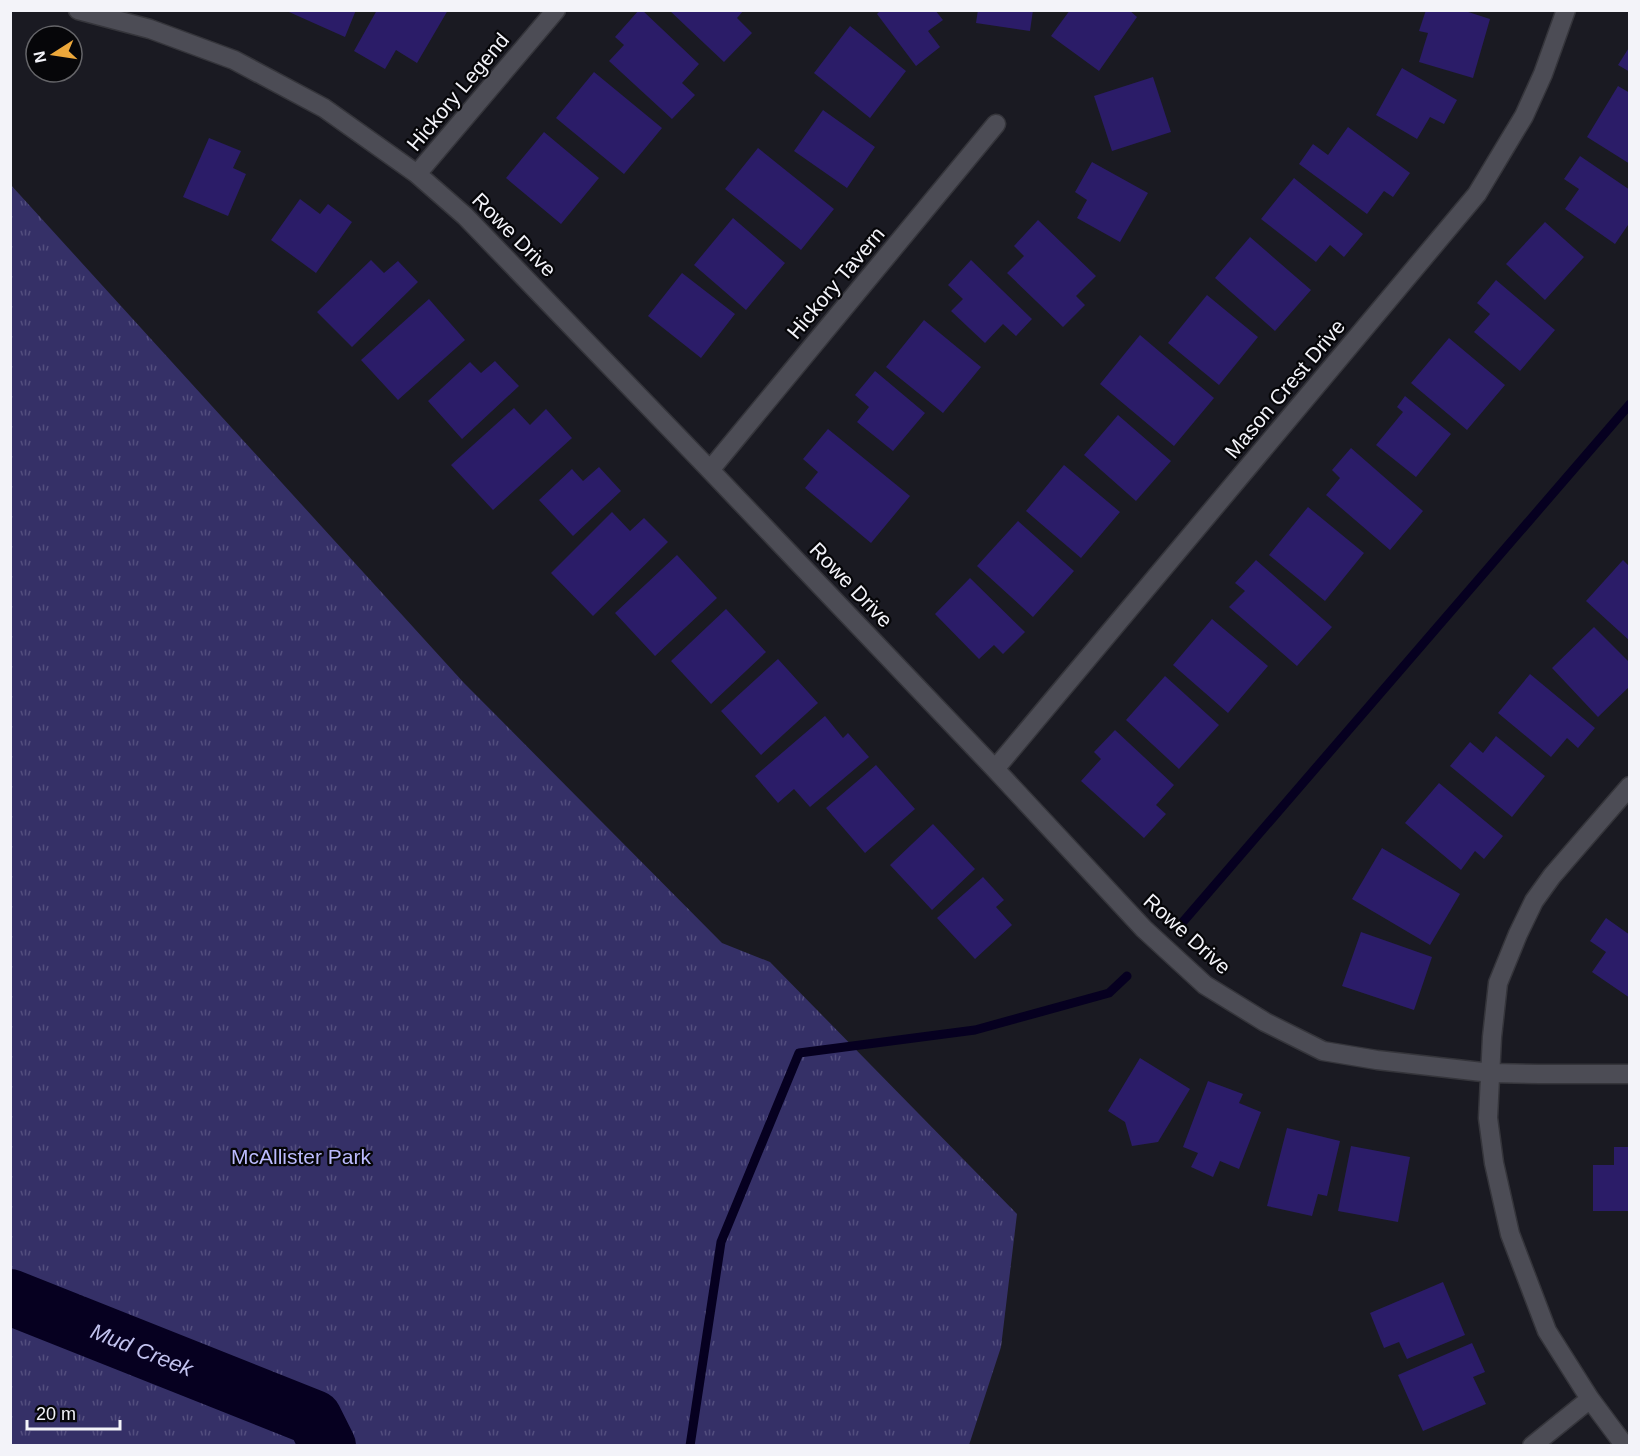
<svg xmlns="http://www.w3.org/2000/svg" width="1640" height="1456" font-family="Helvetica,sans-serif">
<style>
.park{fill:url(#park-tufts)}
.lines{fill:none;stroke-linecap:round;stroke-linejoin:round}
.stream{stroke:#060020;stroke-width:9}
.river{stroke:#060020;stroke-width:56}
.building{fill:#2b1c68}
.street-casing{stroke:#35353b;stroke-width:21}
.street{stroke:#4c4c55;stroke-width:18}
.labels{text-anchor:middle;stroke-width:4.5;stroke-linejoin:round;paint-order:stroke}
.street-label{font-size:21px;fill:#f3f3f9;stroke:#060609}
.park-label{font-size:21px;fill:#bcbbfe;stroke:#060609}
.water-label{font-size:22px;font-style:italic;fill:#c2c2ef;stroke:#060609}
</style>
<defs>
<pattern id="park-tufts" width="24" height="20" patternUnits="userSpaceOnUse" patternTransform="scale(1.5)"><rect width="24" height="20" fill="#353067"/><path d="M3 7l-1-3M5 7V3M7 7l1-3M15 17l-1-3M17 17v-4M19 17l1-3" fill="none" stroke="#534e7e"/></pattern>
</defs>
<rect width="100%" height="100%" fill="#1a1a22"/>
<path class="park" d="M10,184L464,683L722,943L770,962L1017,1214L1001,1347L969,1445H11Z"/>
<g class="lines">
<path class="stream" d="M1182,923L1630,404
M690,1446L721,1242L799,1053L975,1030L1109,993L1127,976"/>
<path class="river" id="s1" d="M10,1297L314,1418L328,1446"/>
</g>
<path class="building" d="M290,10H356L345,37L289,12Z
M377,10H448L417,63L396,50L385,69L354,51Z
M639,10H642L699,64L682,83L695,95L672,119L609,61L624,45L615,37Z
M669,10H744L737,18L752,33L724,62Z
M881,10H935L943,20L928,31L940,47L916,66L877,14Z
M978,10H1033L1030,31L976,23Z
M1070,10H1129L1137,17L1099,71L1051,36Z
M1426,10H1462L1490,19L1473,78L1419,62L1428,33L1419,31Z
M850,26L906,71L870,118L814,73Z
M1630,46V72L1618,65Z
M1402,68L1457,100L1444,124L1430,117L1417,139L1376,115Z
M594,72L662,128L624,174L556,118Z
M1153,77L1171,132L1112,151L1094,96Z
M1618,86L1630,93V164L1587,137Z
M823,110L875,147L847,188L794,151Z
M1348,127L1410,173L1393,197L1384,191L1367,214L1299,164L1313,144L1328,155Z
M544,132L599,178L561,224L506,178Z
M209,138L241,151L233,168L246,174L228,216L183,197Z
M758,148L834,209L801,250L725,189Z
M1580,156L1630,190V222L1615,244L1565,209L1579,189L1564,179Z
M1092,162L1148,193L1120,242L1077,218L1087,200L1075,192Z
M1294,178L1363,234L1344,257L1330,245L1316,262L1261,219Z
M300,199L320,214L328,204L352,222L316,273L271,240Z
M733,218L785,263L746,310L694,265Z
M1038,220L1096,276L1076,296L1085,305L1063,327L1007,273L1024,256L1014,246Z
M1545,222L1584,257L1545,300L1506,264Z
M1250,237L1311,290L1275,331L1215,278Z
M371,260L384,273L398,261L418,282L352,347L317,312Z
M971,260L1032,319L1016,336L1003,324L985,343L951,311L963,299L948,285Z
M682,273L735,314L701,358L648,316Z
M1496,280L1555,330L1520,371L1474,332L1490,314L1477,303Z
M1207,295L1258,337L1219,385L1168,343Z
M429,299L465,340L398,400L361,360Z
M924,320L981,367L943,413L886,367Z
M1140,335L1214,398L1174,446L1100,384Z
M1449,338L1505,385L1467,430L1411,383Z
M495,361L519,386L462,439L428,401L470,362L481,373Z
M875,371L925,413L893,451L857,422L869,407L855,395Z
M1405,396L1451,434L1416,477L1376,445L1403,412L1397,407Z
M514,408L530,425L546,409L572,438L493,510L451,465Z
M1118,415L1171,461L1136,501L1084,455Z
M828,429L910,496L871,543L805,488L818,472L803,459Z
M1351,448L1423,511L1390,550L1326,495L1340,478L1332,470Z
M1064,465L1120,512L1081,558L1026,511Z
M599,467L621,491L573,536L539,500L572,469L583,481Z
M1308,507L1364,553L1325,601L1269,555Z
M612,512L630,531L644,518L668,542L593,616L551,573Z
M1018,521L1074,571L1033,617L977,566Z
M677,555L717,598L655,656L615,613Z
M1256,560L1332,627L1297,666L1229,607L1245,591L1235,583Z
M1623,560L1630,567V641L1586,601Z
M970,578L1025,632L1003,654L994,645L979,659L935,614Z
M726,609L766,652L711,704L671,661Z
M1212,619L1268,666L1228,713L1173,665Z
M1594,627L1630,663V686L1598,717L1552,668Z
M778,659L818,703L761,755L721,711Z
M1530,674L1595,728L1578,748L1567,738L1551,757L1498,713Z
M1165,676L1219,725L1179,769L1126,720Z
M825,716L843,738L848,733L869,757L810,807L794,789L778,803L755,776Z
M1115,730L1174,785L1156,805L1166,814L1144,838L1081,781L1101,759L1094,752Z
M1496,736L1545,776L1512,817L1450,766L1470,742L1483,753Z
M876,765L915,809L865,853L826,808Z
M1439,783L1503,836L1484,859L1475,851L1461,870L1405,823Z
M933,824L975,869L932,910L890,865Z
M1382,848L1460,894L1430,945L1352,899Z
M983,877L1004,900L996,907L1012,925L975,959L937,918Z
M1606,918L1630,935V998L1592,972L1606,952L1590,941Z
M1361,932L1432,957L1414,1010L1342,986Z
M1140,1058L1190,1089L1158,1142L1132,1146L1125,1122L1108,1111Z
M1208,1081L1243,1094L1239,1103L1261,1112L1239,1169L1220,1161L1213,1177L1191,1167L1198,1153L1183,1147Z
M1287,1128L1340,1141L1327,1196L1318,1194L1312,1216L1267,1206Z
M1351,1146L1410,1157L1398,1222L1338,1211Z
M1614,1147H1630V1211H1593V1165H1614Z
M1443,1282L1465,1335L1407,1359L1399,1342L1384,1348L1370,1313Z
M1472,1343L1485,1372L1473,1377L1486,1404L1423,1431L1398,1375Z"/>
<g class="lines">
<defs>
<path id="street" d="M78,10L150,29L234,60L324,108L417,174L465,216L710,470L995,769L1144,929L1205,985L1265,1022L1323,1051L1377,1060L1491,1073L1539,1074H1630
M417,174L556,10
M710,470L996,124
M995,769L1477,194L1524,116L1543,74L1566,10
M1532,1446L1590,1399
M1625,1446L1590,1399L1547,1331L1510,1234L1494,1163L1488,1118L1492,1037L1498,983L1518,934L1534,901L1552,876L1630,786"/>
</defs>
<use href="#street" class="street-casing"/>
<use href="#street" class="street"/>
</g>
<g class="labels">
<g class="street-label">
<text transform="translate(458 92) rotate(-50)" y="7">Hickory Legend</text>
<text transform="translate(514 235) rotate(45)" y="7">Rowe Drive</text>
<text transform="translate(836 283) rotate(-50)" y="7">Hickory Tavern</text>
<text transform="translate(1285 389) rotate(-50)" y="7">Mason Crest Drive</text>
<text transform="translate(851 585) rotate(46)" y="7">Rowe Drive</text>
<text transform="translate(1187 934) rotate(42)" y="7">Rowe Drive</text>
</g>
<g class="park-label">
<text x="301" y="1164">McAllister Park</text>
</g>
<g class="water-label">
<text dy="8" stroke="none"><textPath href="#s1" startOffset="142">Mud Creek</textPath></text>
</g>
</g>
<rect width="1640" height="1456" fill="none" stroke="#f3f3f9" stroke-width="24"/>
<g transform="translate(54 54) rotate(258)"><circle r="28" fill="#060609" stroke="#656569" stroke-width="1.5"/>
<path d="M0-4.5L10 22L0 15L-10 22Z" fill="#eda83b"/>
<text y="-9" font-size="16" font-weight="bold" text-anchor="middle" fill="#f3f3f9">N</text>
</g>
<path d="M27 1420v9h93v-9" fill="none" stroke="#f3f3f9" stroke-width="3"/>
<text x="36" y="1420" font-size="18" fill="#f3f3f9" stroke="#060609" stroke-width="4.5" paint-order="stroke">20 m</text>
</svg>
